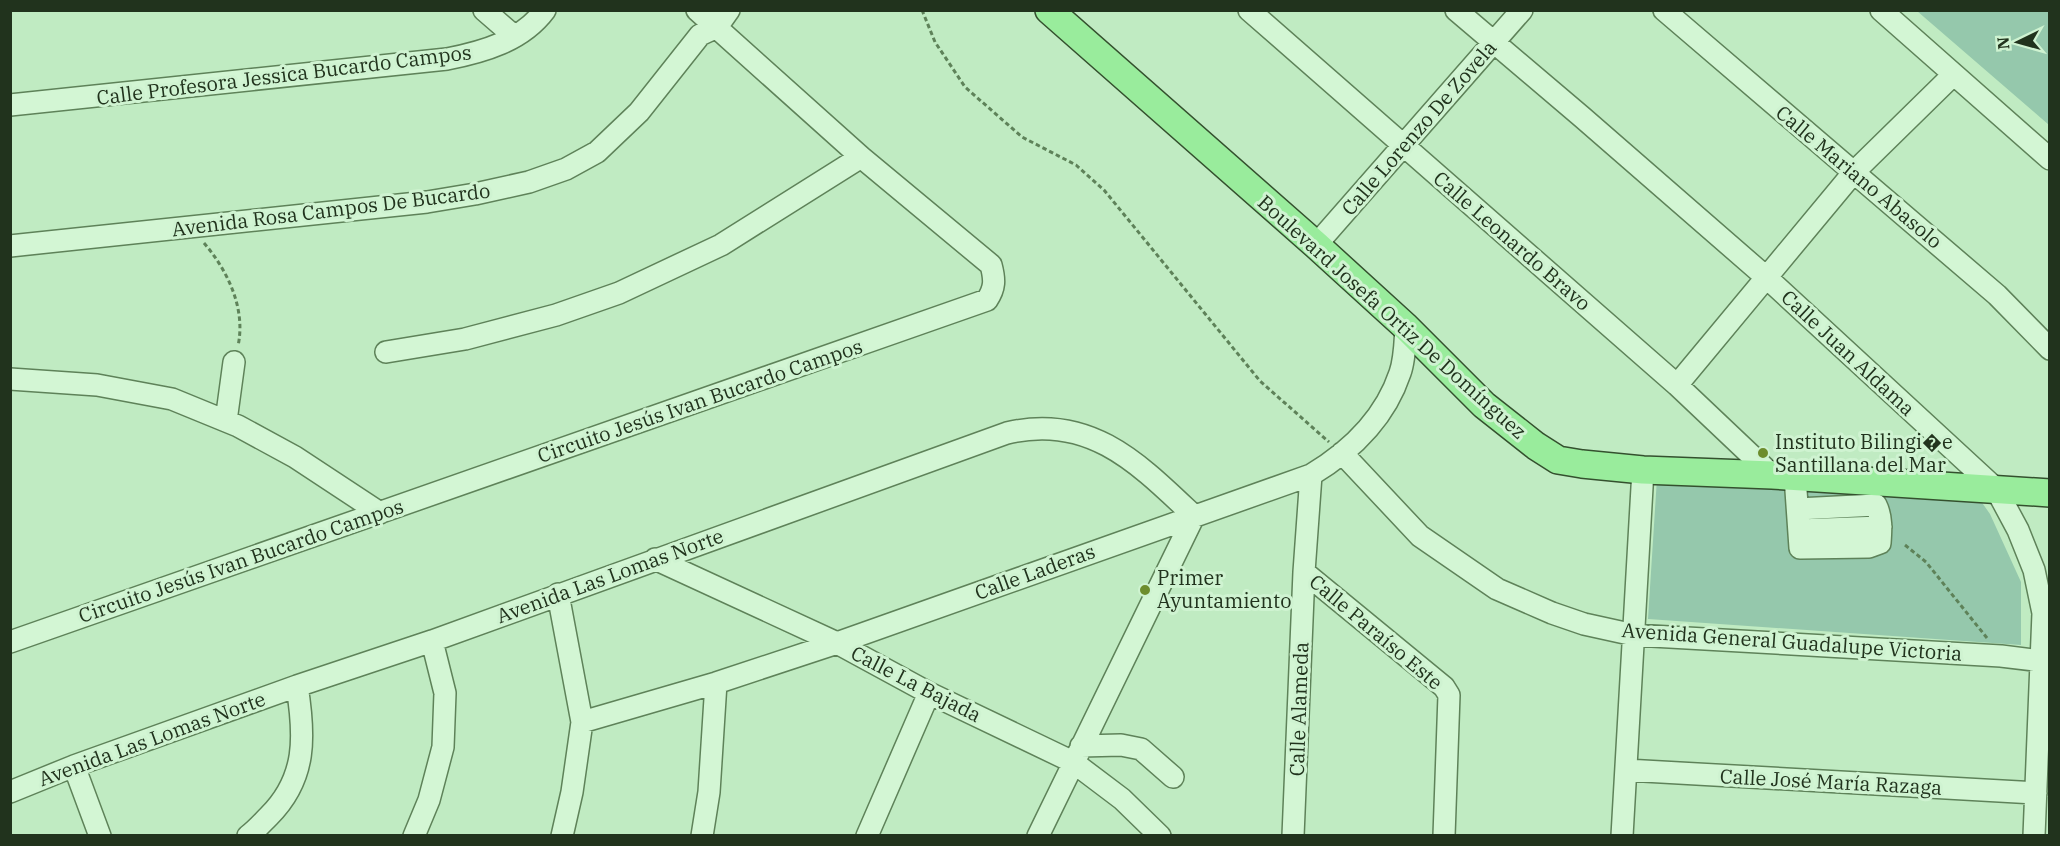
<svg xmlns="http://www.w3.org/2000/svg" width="2060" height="846" font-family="'IBM Plex Serif',serif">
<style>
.green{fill:#95c8ac}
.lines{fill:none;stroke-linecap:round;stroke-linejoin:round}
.minor-casing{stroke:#5e8259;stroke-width:24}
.major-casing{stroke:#34502e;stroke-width:30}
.path{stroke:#5e8259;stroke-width:3;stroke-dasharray:4.5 3;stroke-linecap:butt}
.minor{stroke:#d3f6d4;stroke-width:21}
.major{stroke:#99ec9c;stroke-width:27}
.poi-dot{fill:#6d8d2d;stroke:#cff3d1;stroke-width:2}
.labels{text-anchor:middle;stroke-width:6;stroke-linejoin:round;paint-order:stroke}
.street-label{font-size:20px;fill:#21331d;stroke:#cff3d1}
.poi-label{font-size:20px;fill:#21331d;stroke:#cff3d1;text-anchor:start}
</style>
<rect width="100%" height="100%" fill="#c0ebc2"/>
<path class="green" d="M1917,11H2049V125Z
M1657,478L1978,497L1990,514L2021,582V645L1648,619Z"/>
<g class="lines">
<defs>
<path id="minor" d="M484,10L514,36
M1249,10L1677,385L1772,475
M1456,10L1582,117L1767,278L1996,489L2018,530L2034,570L2043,613L2034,836
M1664,10L1997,295L2050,349
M1881,10L2050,159
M10,105L447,59C483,52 522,41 545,10
M1316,245L1522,10
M10,246L427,202L475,194L529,182L566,169L597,152L639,112L700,35L717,27L729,10
M386,352L465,339L556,315L619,293L721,245L861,157
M10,379L97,385L172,399L238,426L295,457L380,513
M1677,385L1854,172L1953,75
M226,421L234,362
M1342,453L1420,536L1497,589L1552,613L1584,624L1634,635L2001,656L2050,662
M1795,476L1800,548L1869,547L1880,543C1881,530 1882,517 1876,505L1798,509
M1799,530L1881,527
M655,559L837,643L929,693L1073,762L1122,799L1160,836
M1304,572L1444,687L1449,695L1444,836
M558,594L582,722L572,792L562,836
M10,642L987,300C995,288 995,280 991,265L861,157L697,10
M582,722L716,683L837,643L1311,475C1351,451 1385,418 1400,373C1405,359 1405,342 1406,327
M1081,746L1121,745L1141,749L1173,777
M74,766L100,836
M1626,770L2036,793
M10,792L74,766L297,686L432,641L1007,433C1090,413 1139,464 1194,516
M248,836C256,830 262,823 269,816C307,778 305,736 297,686
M414,836L429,800L443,747L445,693L432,641
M702,836L709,792L716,683
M867,836L929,693
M1038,836L1194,516
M1293,836L1304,572L1311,475
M1622,836L1643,470"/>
<path id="major" d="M1049,10L1316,245L1406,327L1484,405L1536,446L1558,460L1582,464L1643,470L1772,475L2050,493"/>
</defs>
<use href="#minor" class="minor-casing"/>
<use href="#major" class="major-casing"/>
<path class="path" d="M922,10L935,42L965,87L1022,137L1076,165L1104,190L1260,381L1329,442
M204,243C228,271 246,309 238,346
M1905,545L1926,562L1987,638"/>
<use href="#minor" class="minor"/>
<use href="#major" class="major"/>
</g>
<g class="poi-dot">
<circle cx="1763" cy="453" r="6"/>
<circle cx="1145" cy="590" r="6"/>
</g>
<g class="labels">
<g class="street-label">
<text transform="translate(284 75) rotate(-7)" y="7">Calle Profesora Jessica Bucardo Campos</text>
<text transform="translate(1419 128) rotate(-49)" y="7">Calle Lorenzo De Zovela</text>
<text transform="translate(1859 177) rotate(40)" y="7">Calle Mariano Abasolo</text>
<text transform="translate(331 210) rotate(-7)" y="7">Avenida Rosa Campos De Bucardo</text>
<text transform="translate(1512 241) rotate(41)" y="7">Calle Leonardo Bravo</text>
<text transform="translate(1392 317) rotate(42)" y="7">Boulevard Josefa Ortiz De Domínguez</text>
<text transform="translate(1848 353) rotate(43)" y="7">Calle Juan Aldama</text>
<text transform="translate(700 401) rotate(-19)" y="7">Circuito Jesús Ivan Bucardo Campos</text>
<text transform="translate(241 561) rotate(-19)" y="7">Circuito Jesús Ivan Bucardo Campos</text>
<text transform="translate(1035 572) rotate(-20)" y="7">Calle Laderas</text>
<text transform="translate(610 576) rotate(-20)" y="7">Avenida Las Lomas Norte</text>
<text transform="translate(1376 632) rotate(40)" y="7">Calle Paraíso Este</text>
<text transform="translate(1792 642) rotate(4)" y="7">Avenida General Guadalupe Victoria</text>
<text transform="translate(916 684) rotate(27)" y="7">Calle La Bajada</text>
<text transform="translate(1299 709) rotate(-88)" y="7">Calle Alameda</text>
<text transform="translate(152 739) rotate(-20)" y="7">Avenida Las Lomas Norte</text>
<text transform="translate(1831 782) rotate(3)" y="7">Calle José María Razaga</text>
</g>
<g class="poi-label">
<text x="1775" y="449">Instituto Bilingi�e<tspan x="1775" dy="23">Santillana del Mar</tspan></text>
<text x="1157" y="585">Primer<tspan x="1157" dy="23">Ayuntamiento</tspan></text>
</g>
</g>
<rect width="2060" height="846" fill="none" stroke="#21331d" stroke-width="24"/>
<g transform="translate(2018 42) rotate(265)" stroke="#cff3d1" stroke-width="4.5" paint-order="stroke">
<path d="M0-4.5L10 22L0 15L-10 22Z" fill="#21331d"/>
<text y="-9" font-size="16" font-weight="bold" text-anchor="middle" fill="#21331d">N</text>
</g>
</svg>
